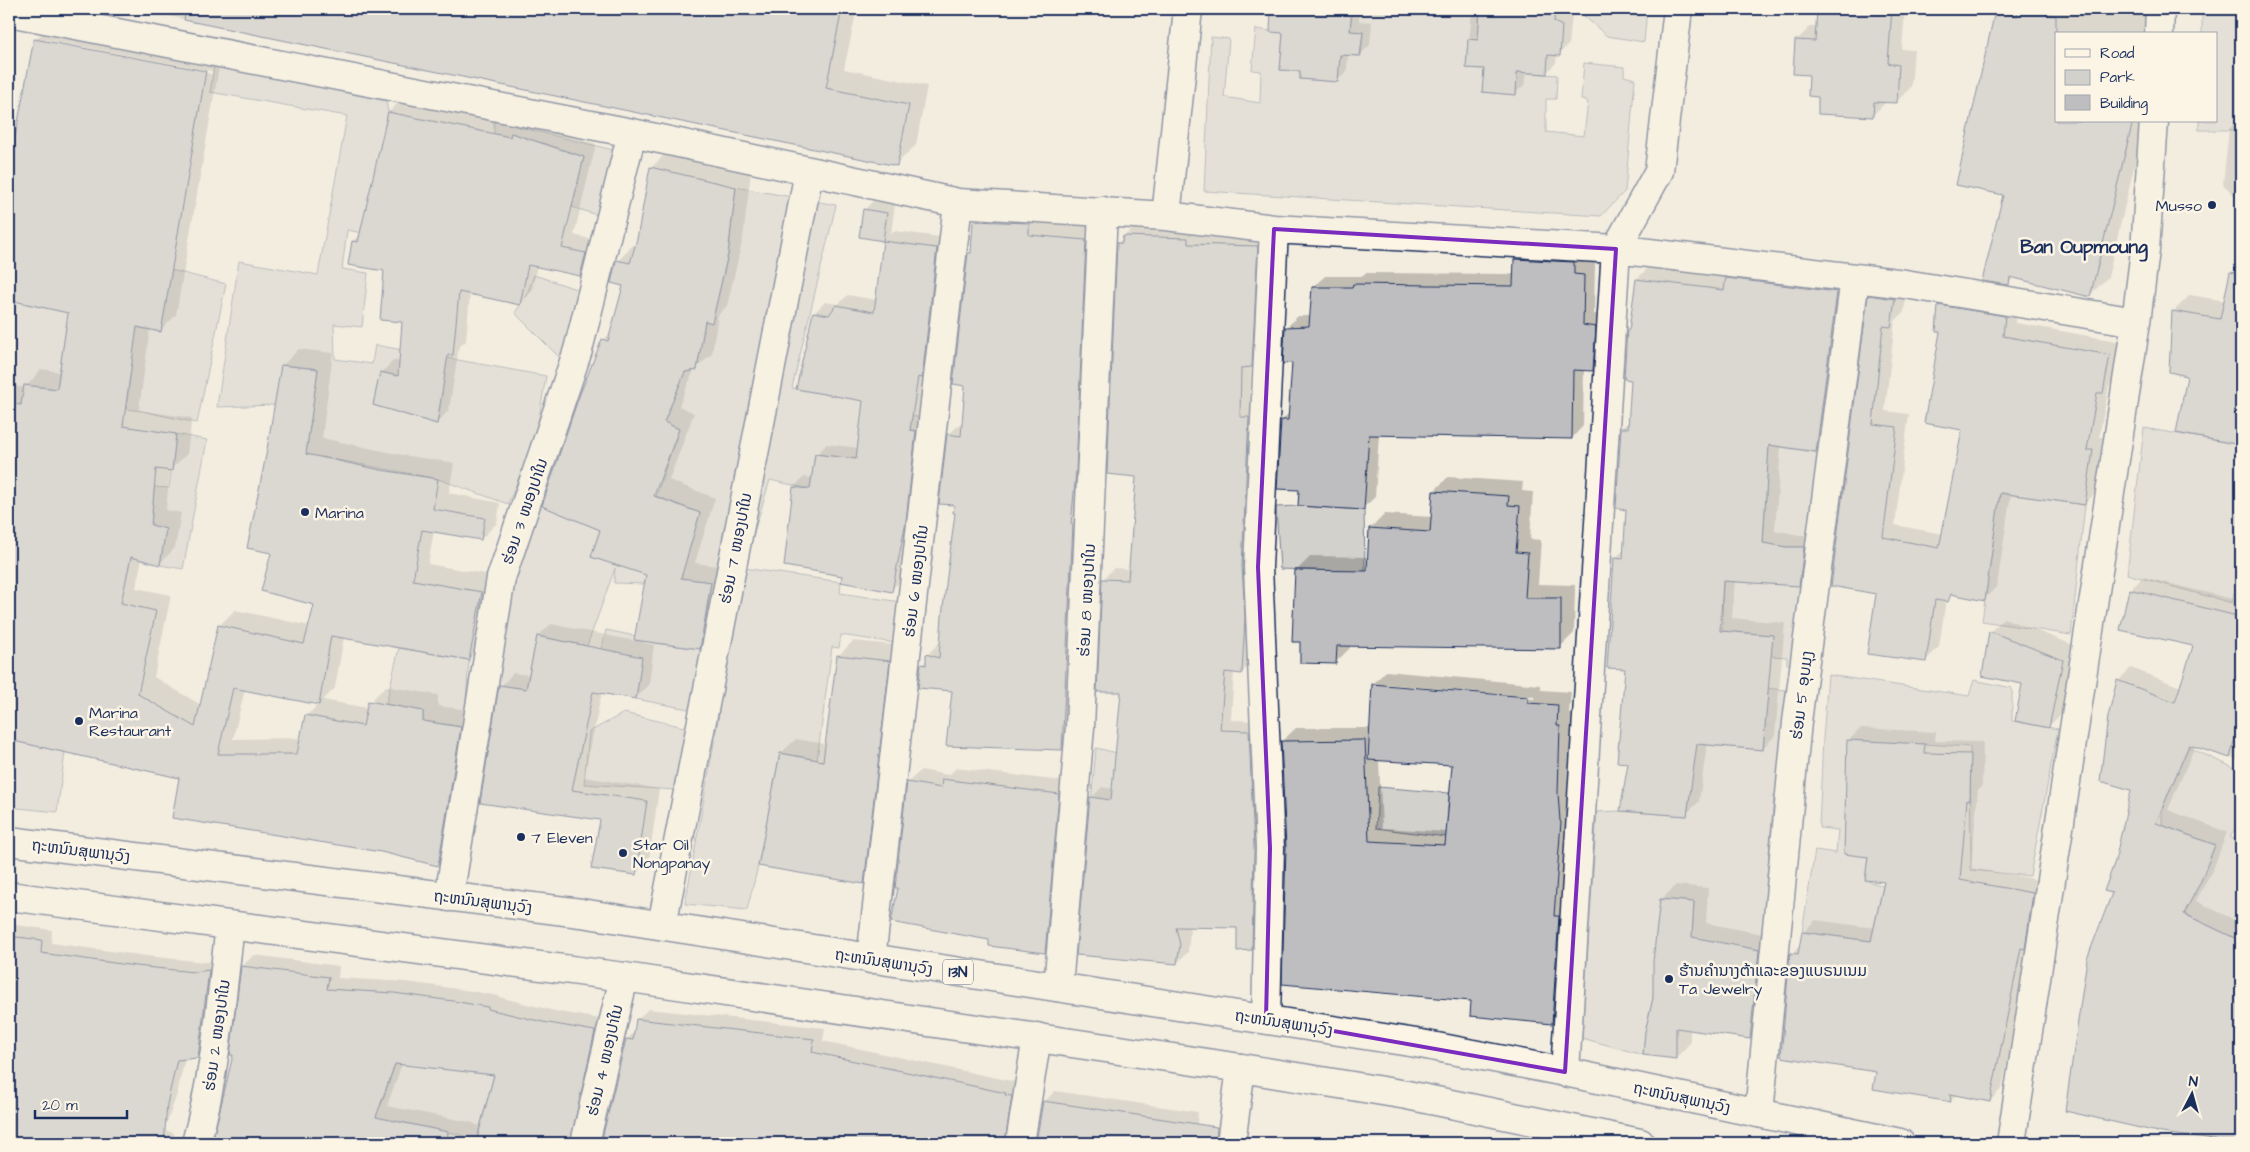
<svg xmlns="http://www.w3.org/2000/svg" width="2250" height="1152" font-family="'Architects Daughter','Noto Sans Lao',sans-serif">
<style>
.green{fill:#d3d1cc;stroke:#778095;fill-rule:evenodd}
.shadow{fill:#0003;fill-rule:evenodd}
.building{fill:#bebec0;stroke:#1b2f5e}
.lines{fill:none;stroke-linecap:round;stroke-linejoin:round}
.street-casing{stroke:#1b2f5e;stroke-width:31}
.highway-casing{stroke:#1b2f5e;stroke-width:31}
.street{stroke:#fcf5e5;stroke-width:28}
.highway{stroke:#fcf5e5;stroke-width:28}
.marked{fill:none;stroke:#7b2cbf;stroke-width:4;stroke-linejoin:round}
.poi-dot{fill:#1b2f5e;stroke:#fcf5e5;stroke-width:2}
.labels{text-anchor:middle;stroke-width:5;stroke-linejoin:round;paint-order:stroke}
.shield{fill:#fcf5e5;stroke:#5e6a86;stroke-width:1}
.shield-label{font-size:15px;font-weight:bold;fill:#1b2f5e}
.poi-label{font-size:16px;fill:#1b2f5e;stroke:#fcf5e5;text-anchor:start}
.street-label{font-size:16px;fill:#1b2f5e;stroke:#fcf5e5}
.quarter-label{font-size:19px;font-weight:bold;fill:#1b2f5e;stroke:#fcf5e5}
</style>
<rect width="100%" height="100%" fill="#f3ede0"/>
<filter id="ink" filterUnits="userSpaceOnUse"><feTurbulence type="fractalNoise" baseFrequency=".02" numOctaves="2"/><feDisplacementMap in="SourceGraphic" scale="10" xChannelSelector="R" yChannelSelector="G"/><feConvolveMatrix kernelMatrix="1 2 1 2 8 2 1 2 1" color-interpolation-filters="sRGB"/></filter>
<g filter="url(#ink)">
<path class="green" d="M1352,9H1480L1478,40H1468L1466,68L1484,69L1483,92L1516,95L1517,72L1557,75L1556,99H1546V132L1584,136L1588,101L1581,100L1584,63L1624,67V76L1635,79L1625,191L1601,216L1204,191L1211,37L1229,39L1224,97L1260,103L1261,71L1252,70L1256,29L1283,33L1280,70L1300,71V79L1337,82L1340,55L1361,56L1363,32L1350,31Z
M1585,9H1647L1644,42L1607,36L1584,16Z
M2202,9H2241V130H2199V121H2216V34H2202Z
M214,65L386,101L388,112L381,145L377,236L347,230L342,269L368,273L362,327L334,324L335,359L372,364L375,345L546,376L536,436L508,504L438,479L322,457L301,472L307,447L318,369L282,365L275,405L217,407L239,261L318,275L347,116L210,92ZM380,372L443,386L437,424L373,405Z
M494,121L638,156L625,224L572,207L584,157L511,133L493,204Z
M736,187L836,205L792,388L872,402L922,419L920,431L861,425L856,459L815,454L810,489L770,480L743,568L841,582L840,593L901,602L895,643L841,635L839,648L832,647L817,760L780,753L758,866L747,910L685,904L719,715L636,699L640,668L599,661L606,630L635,636L653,643L702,649L711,582L662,576L644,584L614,583L615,568L587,646L537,636L526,689L496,685L513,580L536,503L600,530L591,557L616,565L689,549L700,513L656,496L679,429L664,422L685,372L697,370L705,321L712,322L728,255Z
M171,270L226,284L197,423L142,411L126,409L131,368L65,335L57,389L24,385L21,405L9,403V300L160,332Z
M534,275L582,291L562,360L515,313L527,294Z
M2144,428L2241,445V595L2234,593L2232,603L2127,574Z
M176,434L207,440L183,569L160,565L165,529L151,525L154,487L169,488Z
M1769,445L1820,453L1812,547H1786L1763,543Z
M2000,493L2085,505L2071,635L1982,621Z
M1298,506L1364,510L1365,572L1280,569L1276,507Z
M1723,581L1807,586L1798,664H1787V657L1771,656L1772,635L1722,631Z
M399,648L469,660L464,727L423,721V711L386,704Z
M1828,675L1969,696L1974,680L2012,688V721L2058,729L2030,876L1971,870L1970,747L1925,744L1869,848L1865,880L1883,886L1871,941L1802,932L1815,850L1836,853L1838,830L1819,828L1823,739Z
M1765,688L1796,691L1783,796H1774L1761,950L1692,939L1694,902L1661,899L1656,934L1653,998L1645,1032L1643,1055L1582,1038L1597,812L1620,811L1687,816L1696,744L1763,750L1766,713Z
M624,713L688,728L675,790L584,784L589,732Z
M9,740L65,752L57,812L9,807Z
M2188,747L2241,771V820L2230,837L2241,843V941L2195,919L2185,913L2215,845L2162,825V809Z
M1096,748L1117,753L1110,829L1089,827Z
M1378,787L1449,793L1446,837L1376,828Z
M395,1064L441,1068L494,1075L476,1141L458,1134L400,1122L390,1143H361L371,1103L381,1105Z"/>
<path class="shadow" d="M134,9H857L844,69L927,86L916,145L896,164Z
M1273,9H1360L1359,21L1372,22L1370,45L1360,55L1348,54L1347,71L1337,81L1284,32L1271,31Z
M1472,9H1564V12L1572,16L1569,44L1559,54H1557L1556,63L1546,73L1526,72V83L1516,93L1486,68L1467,67Z
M1819,9H1905L1902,49L1914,50L1911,87L1896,102L1887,101L1872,116L1820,96L1796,41L1811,26H1817Z
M1999,9H2124L2161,16L2166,34H2056V121H2145L2108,277L2090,295L2015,277L2008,284L1996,12Z
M51,24L221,56L176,315L160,331L150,328L139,410L192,418L187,454L170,470L166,510L181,513L175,548L159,564L142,559L136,588L171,595L154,677L201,705L219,626L235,610L310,626L315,605L273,552L267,455L283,365L299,349L333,353L322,438L397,454L454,463L449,493L500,503L497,523L481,539L434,531L428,564L497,576L485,643L469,659L344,637L335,688L323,700L368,708L370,702L386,686L438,695V706L476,711L454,848L438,864L180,777L9,739V385L25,388L41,369L61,372L70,312L9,299V174L35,40ZM46,40L212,71V74L46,43ZM245,689L319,704L306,716L302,738L233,739Z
M401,100L524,121L596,144L574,235L598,241L592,263L580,275L537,265L532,291L519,304L470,293L466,341L459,347L449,410L437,423L381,373L394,360L400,362L404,321L385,270L353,241L361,233L389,112Z
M2241,117V198H2237L2223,184L2229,129Z
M666,153L751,172L743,238L727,306L718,315L712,354L694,370L679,406L694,413L669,480L715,498L695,563L726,567L715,633L699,648L645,641L644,643L654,645L649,685L636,698L602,692L584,777L659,789L649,860L636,873L601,819L482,802L501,686L513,673L530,675L538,636L551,624L635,641L648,574L601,529L604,340L612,331L625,285L618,261L633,245L636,246L651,168Z
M873,201L895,204L891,234L895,231L947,238L902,580L891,590L844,574L794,487L804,477L813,478L816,455L827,444L859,448L865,400L814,313L825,302L838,304L848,295L877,300L884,240L860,236L864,210Z
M988,208L1042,210V222L1099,227L1075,735L1062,749L953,690L922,665L928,659V654L942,640L957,512L948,435L963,421L966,385L969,254L973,250L975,221Z
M1135,226L1268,236L1262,354L1251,365L1250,406L1260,407L1252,662L1241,673L1234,672L1231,720L1260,721L1262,938L1251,949L1238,926H1189L1190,933L1188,952L1177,963L1091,798L1102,787L1113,789L1123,691L1103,579L1114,568L1130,569L1137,476L1118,243Z
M1527,248L1585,251V263H1595L1594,314L1607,315L1604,358L1592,369H1584L1583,426L1572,438L1379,434L1375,497L1363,508L1301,488L1282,420L1290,412L1293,361L1286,328L1298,316H1311L1313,287L1325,276H1363L1366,273L1515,274V259Z
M1650,266L1729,277L1740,266L1850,279L1829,438L1816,451L1781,446L1775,530L1799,535H1816L1811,571L1799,584L1735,581L1732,618L1785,623L1775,736L1762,749L1707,744L1699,802L1686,814L1629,762L1627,667L1615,558L1625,549L1627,509L1622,428L1630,420L1633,378L1628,331L1631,328L1637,279Z
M2241,282V444L2177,432L2189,375L2173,312L2190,295L2226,301V297Z
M1883,283L1908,286L1904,312L1895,321L1885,411L1909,414L1895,525L1943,534L1963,429L1941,331L1939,306L1952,293L2018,303L2016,323L2122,342L2116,379L2109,386L2099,437H2105L2098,490L2085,504L2011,493L1997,586L1984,600L1955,593L1946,600L1939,647L1926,660L1877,593L1832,585L1870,296Z
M1448,477L1523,482L1522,491L1533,492L1530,539L1541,540L1538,584L1575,585L1574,633L1560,647L1350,645V648L1336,662L1297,570L1311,556L1369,557L1371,528L1385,514L1432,517L1434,491Z
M2143,577L2241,601V761L2195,746L2168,810L2227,832L2214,867L2196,901L2241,923V1142L2162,1132L2114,892L2116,862L2133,789L2118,681L2131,668L2181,687L2195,645L2130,590Z
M2004,618L2076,646L2063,712L2049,726L1990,632Z
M853,641L904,646L878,868L864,882L781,753L796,739L826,744L839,655Z
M1386,671L1541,685V690L1571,692L1569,713H1573L1565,1009L1552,1022L1473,1000L1287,848L1282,741L1296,728H1371L1373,684ZM1384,684L1535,697L1534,699L1384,686ZM1379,760L1453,764L1448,832L1382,828Z
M1861,728L1936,732L1935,741L1983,742L1982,786L1978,790L1971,868L2045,881L2002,1088L1990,1101L1957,1094L1951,1100L1877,1071L1791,954L1801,944L1803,933L1815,920L1875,928L1885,881L1869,856L1848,741Z
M956,768L1070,782L1057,940L1045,952L991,939L896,887L908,782L921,770L949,775Z
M1676,885L1708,888L1706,923L1773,936L1764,1024L1750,1038L1690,1028V1043L1676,1058L1655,998L1662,899Z
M9,924L52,930L51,943L147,956L205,962L219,961L208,1046L197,1057L185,1058L177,1094L164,1130L174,1133L173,1143H9Z
M254,955L339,966L338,978L407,982L465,990L499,996V997L555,1011L606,1020L578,1143H293L219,1120L235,1053L242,966ZM402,1064L496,1074L482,1127L470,1122L387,1106Z
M648,1009L825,1028L823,1041L1016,1082L1020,1143H601L627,1039L636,1030L637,1020Z
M1055,1091L1198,1112L1195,1143H1037L1044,1102Z"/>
<path class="building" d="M186,9H842L826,88L909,105L897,166L184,20Z
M1271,9H1352L1350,31L1363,32L1360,56L1340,55L1338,82L1300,79V71L1280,70L1283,33L1270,32Z
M1480,9H1555L1554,22L1562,26L1560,56L1548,55L1547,74L1517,72L1516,95L1482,92L1484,69L1466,68L1468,39L1478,40Z
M1817,9L1839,11V9H1892L1888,63L1899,65L1897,103L1874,102L1873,117L1818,114V97L1808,96L1809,75L1793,74L1795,40L1815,41Z
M2018,9L2056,16V121H2133L2090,297L2010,277L2009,285L1982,281L2003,195L1956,185L1995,11L2017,16Z
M34,39L206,71L161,332L137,327L123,426L176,434L172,471L156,469L151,525L166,529L160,565L131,557L121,603L156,611L138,694L195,727L218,625L304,644L314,605L261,591L271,553L247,548L266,455L281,365L318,369L306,454L381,470L438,479L433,509L485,518L481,540L422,530L413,580L482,592L469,660L331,636L319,705L233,688L218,754H297L305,715L363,726L368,701L423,711V721L461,727L438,866L381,852L172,818L179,778L9,740V403L21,405L24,385L57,389L68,313L9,300V168Z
M388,112L510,137L511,133L584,157L562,248L586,253L580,276L528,265L520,305L459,292L453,355H448L437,424L373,405L380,372L398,376L402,322L380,320L384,271L348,265L352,241L358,242Z
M650,167L736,187L728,254L712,323L705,321L697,370L685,372L664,422L679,429L654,496L700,513L681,578L711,582L700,649L634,640L646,575L591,557L600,530L542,506L578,399L602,339L608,341L623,286L611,283L616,260L630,263L637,239Z
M863,209L887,213L883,241L859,237Z
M973,221L1029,223V235L1086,240L1076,472L1071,524H1073L1062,750L946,746L952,691L918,688L921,664L926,665V654L939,658L942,616L955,513H953L954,505L939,504L947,434L961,436L965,386L953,384L968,253H971Z
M1123,236L1188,238V244L1258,246L1252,367L1241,368L1240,417H1249L1242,566L1245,618L1242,674L1225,672L1220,730L1249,731L1254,848L1252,950L1237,951V928L1176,927L1180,945L1177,964L1076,955L1090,797L1111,800L1121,692H1097L1102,579L1128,580L1136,477L1107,474L1117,243H1122Z
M883,241L937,248L922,378L918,377L910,430L916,431L906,521L892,592L841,582L842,576L784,566L793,487L810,489L815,454L856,459L863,401L796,389L813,312L829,315L836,305L874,312Z
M1514,259L1574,262V274L1584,275L1583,325L1596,327L1593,371L1573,370L1572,439L1369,435L1364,510L1298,506L1299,490L1277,489L1281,420H1288L1292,363L1283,364L1285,327L1309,326L1312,287H1352L1353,284L1513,286Z
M2230,272L2241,274V445L2176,433L2187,376L2169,372L2172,311L2220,319Z
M1726,278L1837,292L1816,452L1769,445L1763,543L1786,547H1804L1799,586L1723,581L1720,631L1773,635L1763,750L1697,744L1687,816L1620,811L1628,763L1617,762L1625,669L1607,668L1614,558L1623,559L1626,510L1616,508L1621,428H1628L1631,380L1624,379L1627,330H1629L1636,279L1724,290Z
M1868,295L1895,299L1891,327L1883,326L1873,424L1897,427L1883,537L1939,548L1962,430L1924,423L1940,332H1936L1938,305L2005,316L2003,336L2110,355L2103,393H2097L2087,450H2093L2085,505L2000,493L1985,601L1951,594L1948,602L1935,600L1926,662L1867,654L1876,594L1831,586Z
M1433,491L1509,496L1508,505L1520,506L1516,552L1528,553L1525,598H1561V649L1337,646L1336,664L1300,663V642H1292L1295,570L1367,571L1369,528L1430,532Z
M2129,589L2241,617V741L2235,738L2230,758L2189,745L2156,823L2215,845L2201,881L2184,914L2241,941V1124L2237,1143L2162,1133L2065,1111L2087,959L2112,893L2104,891L2115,861L2131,790L2100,781L2108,717L2117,680L2175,702L2193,646L2120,630Z
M1989,631L2063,660L2049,728L2015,721L2022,684L1982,676Z
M537,636L642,657L636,699L593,692L572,790L647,801L636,875L591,869L600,820L480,803L499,685L526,689Z
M837,655L890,661L864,884L758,866L780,753L823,761Z
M1372,684L1528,697V703L1558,705L1557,726H1560L1558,793L1560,821L1561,822L1554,916H1559L1552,1024L1470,1016L1471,1001L1282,984L1286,848L1281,741L1365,740L1369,841L1445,845L1452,765L1368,760Z
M1847,740L1925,744L1924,753L1971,754L1970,800H1967L1960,880L2033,893L2025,949L2021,948L1990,1102L1950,1094L1951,1102L1873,1089L1876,1072L1781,1057L1790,953L1798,954L1802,932L1871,941L1884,882L1865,880L1868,857L1844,854Z
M942,779L1059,794L1045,953L989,946V940L891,922L898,888H895L907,782L941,788Z
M1660,899L1694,902L1692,937L1759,950L1750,1039L1676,1028V1059L1643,1055L1645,1032L1653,998V961Z
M9,936L42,940L41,953L136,966L194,972L209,970L198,1058L177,1060L167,1104L164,1143H9Z
M241,966L329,977L327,989L394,993L453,1001L488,1007V1009L543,1022L595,1031L570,1143H476L494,1075L395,1064L376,1117L448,1132L447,1143H212L233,1055H230Z
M636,1019L814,1039L812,1052L1006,1093L1005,1095L1012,1096L1005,1143H601L626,1039L633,1040Z
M1043,1101L1217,1127L1216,1143H1036Z"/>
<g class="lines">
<defs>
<path id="street" d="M9,12L632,133L958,203L1166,216L1274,229L1616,249L1905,284L2136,322
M2159,34L2160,9
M1166,216L1188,9
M449,897L501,578L578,350L632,133
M662,925L809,172
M871,959L958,203
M1058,987L1080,727L1103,211
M1266,1019L1270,848L1258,567L1274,229
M1565,1072L1616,249L1659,171L1678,9
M1759,1113L1797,722L1855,278
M196,1143C216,1072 221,999 230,926
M585,1143L624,977
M1020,1143L1037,1037
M1231,1143L1241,1068
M2011,1143L2136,322L2145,250L2154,121"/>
<path id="highway" d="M9,841L581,913L1416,1043L1565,1072L1900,1143
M9,896L624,977L1241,1068L1407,1095L1640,1143"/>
</defs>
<use href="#street" class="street-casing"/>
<use href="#highway" class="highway-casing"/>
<use href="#street" class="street"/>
<use href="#highway" class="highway"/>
</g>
</g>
<path d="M0 0H2250V1152H0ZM1274,229L1616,249L1565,1072L1266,1019L1270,848L1258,567Z" fill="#f3ede0" fill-opacity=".55" fill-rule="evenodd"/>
<path class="marked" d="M1274,229L1616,249L1565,1072L1266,1019L1270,848L1258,567Z"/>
<g class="poi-dot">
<circle cx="2212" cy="205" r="5"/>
<circle cx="305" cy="512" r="5"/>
<circle cx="79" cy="721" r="5"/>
<circle cx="521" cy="837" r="5"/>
<circle cx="623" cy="853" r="5"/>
<circle cx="1669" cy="979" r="5"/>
</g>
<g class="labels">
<rect class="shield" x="943" y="959.5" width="30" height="25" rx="4"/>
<g class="shield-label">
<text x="958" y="977">13N</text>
</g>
<g class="poi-label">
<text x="2202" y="211" text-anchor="end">Musso</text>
<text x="315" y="518">Marina</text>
<text x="89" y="718">Marina<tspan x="89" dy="18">Restaurant</tspan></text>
<text x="531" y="843">7 Eleven</text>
<text x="633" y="850">Star Oil<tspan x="633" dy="18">Nongpanay</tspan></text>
<text x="1679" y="976">ຮ້ານຄຳນາງຕ້າແລະຂອງແບຣນເນມ<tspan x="1679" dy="18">Ta Jewelry</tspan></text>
</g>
<g class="street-label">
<text transform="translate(524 511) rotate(-71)" y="6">ຮ່ອມ 3 ໜອງປາໃນ</text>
<text transform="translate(735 548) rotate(-79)" y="6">ຮ່ອມ 7 ໜອງປາໃນ</text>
<text transform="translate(915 581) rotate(-83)" y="6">ຮ່ອມ 6 ໜອງປາໃນ</text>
<text transform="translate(1086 600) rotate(-87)" y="6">ຮ່ອມ 8 ໜອງປາໃນ</text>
<text transform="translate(1801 695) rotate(-83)" y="6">ຮ່ອມ 5 ອຸບມຸງ</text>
<text transform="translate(81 850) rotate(7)" y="6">ຖະຫນົນສຸພານຸວົງ</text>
<text transform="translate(483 901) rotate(7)" y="6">ຖະຫນົນສຸພານຸວົງ</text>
<text transform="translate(884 961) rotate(9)" y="6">ຖະຫນົນສຸພານຸວົງ</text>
<text transform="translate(1284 1022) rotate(9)" y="6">ຖະຫນົນສຸພານຸວົງ</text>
<text transform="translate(216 1035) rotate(-82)" y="6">ຮ່ອມ 2 ໜອງປາໃນ</text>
<text transform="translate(604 1060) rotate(-77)" y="6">ຮ່ອມ 4 ໜອງປາໃນ</text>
<text transform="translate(1682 1097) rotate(12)" y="6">ຖະຫນົນສຸພານຸວົງ</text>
</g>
<g class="quarter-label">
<text x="2084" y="253">Ban Oupmoung</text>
</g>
</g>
<rect width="2250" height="1152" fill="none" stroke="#fcf5e5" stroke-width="30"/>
<rect x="15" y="15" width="2220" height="1122" fill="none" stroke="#1b2f5e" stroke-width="2" filter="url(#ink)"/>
<rect x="2055" y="32" width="162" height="90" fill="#fcf5e5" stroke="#a2a6af"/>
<rect x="2065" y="49" width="25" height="8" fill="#fcf5e5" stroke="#a2a6af"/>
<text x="2100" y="58" font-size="15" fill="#1b2f5e">Road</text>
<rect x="2065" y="70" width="25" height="15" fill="#d3d1cc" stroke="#a2a6af"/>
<text x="2100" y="82" font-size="15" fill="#1b2f5e">Park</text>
<rect x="2065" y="95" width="25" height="15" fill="#bebec0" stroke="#a2a6af"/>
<text x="2100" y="108" font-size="15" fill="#1b2f5e">Building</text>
<g transform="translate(2192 1094) rotate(6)" stroke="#fcf5e5" stroke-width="4" paint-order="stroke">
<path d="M0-4L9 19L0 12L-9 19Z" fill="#1b2f5e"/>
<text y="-8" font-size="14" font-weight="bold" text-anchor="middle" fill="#1b2f5e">N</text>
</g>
<path d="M35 1110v8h92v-8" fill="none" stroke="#1b2f5e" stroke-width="2.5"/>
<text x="42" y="1110" font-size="15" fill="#1b2f5e" stroke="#fcf5e5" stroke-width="4" paint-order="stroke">20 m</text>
</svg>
